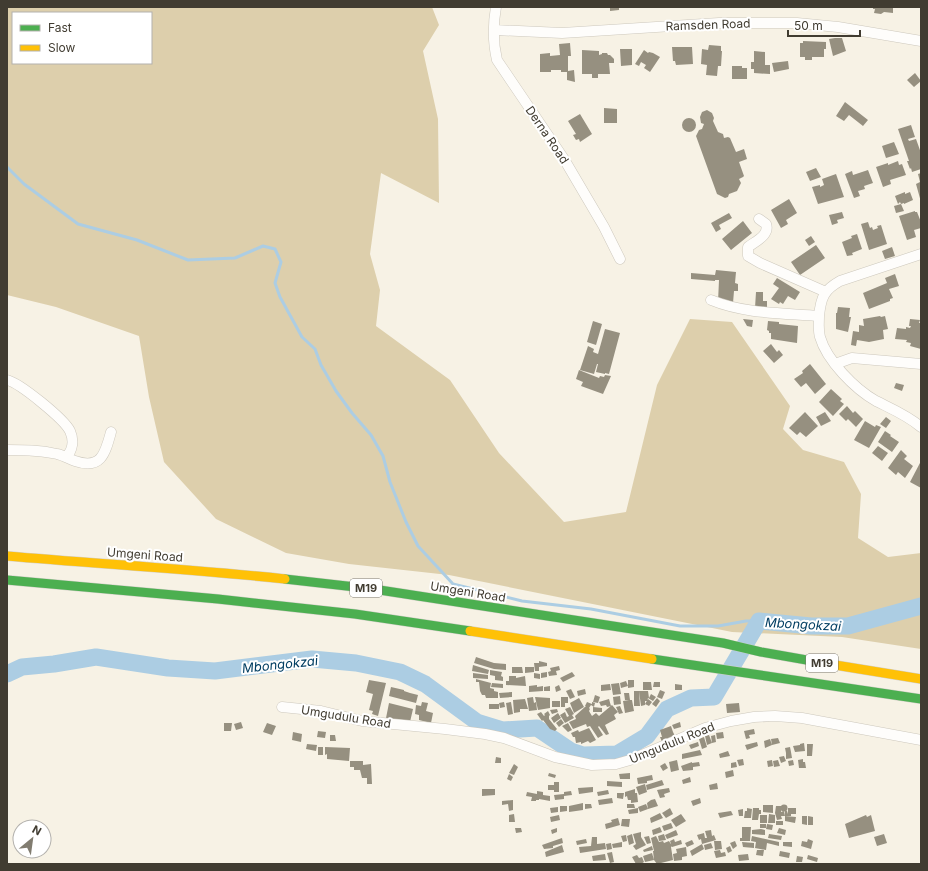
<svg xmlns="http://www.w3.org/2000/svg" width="928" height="871" font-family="Inter,sans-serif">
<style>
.forest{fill:#ddcfac;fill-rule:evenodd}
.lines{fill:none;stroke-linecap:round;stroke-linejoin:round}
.stream{stroke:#accde3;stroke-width:3}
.river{stroke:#accde3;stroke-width:17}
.building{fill:#969080}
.street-casing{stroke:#cdc8bd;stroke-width:11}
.fast-casing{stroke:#d2cfc8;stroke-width:10}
.slow-casing{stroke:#d2cfc8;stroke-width:10}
.street{stroke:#fefdfb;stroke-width:10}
.fast{stroke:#4caf50;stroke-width:9}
.slow{stroke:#ffc107;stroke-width:9}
.labels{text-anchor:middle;stroke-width:4;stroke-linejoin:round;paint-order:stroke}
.shield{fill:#fff;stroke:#7a766f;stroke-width:1}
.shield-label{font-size:11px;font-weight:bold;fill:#413c31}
.street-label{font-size:12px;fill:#413c31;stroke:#fff}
.water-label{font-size:13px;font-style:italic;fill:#003d61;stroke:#fff}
</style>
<rect width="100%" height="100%" fill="#f7f2e5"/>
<path class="forest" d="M7,7H432L439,25L423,51L438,119L439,203L381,173L370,254L380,290L376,326L450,380L499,453L564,522L626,512L657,385L690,319L732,322L790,406L783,429L803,450L844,462L861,494L858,538L888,557L921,553V649L842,637L732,632L449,575L349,564L286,553L216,519L164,462L149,397L139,336L56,307L7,295ZM13,13H151V63H13Z"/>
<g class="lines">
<path class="stream" d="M7,167L24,184L78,224L137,240L188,260L235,258L263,246L275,249L281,262L275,283L280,297L302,337L315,349L321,365L336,391L352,413L371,435L383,456L390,482L406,522L418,546L453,584L522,601L591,609L680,626H718L746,621H759"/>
<path class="river" d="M7,674L22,667L54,664L96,657L168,668L215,671L312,659L356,663L400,672L425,684L477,722L503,730L537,728L571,751L583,755L617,754L647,736L667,709L691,698L714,697L759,621L811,626H848L921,606"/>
</g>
<path class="building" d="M610,7H619V10L610,11Z
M873,7H893V13L884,12L881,14L874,13L875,9H873Z
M835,38H842L846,51L833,56L829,39Z
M803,41L826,42V49H824V57H812V60H805V57H800V43H803Z
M570,43L571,56H568V71L574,70L575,82L567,80V72H561V70H551V72H540V54L550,53V56L560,55L559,44Z
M709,45L721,46V51H722L721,66H718L717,76L706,75L707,65L701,64L702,49L708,50Z
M672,47H692L693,64L676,65L675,61H673Z
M620,49H632V65L621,66Z
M582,50L599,51V55L602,54V53H607L608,55H610L614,59V63H609L610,74H598V78H592V74H582Z
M644,50L648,53L649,52L653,53L660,57L650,72L644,68L646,65L641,62L639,66L635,64Z
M754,51L765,52V65H770V74L754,73V69H751V62H754Z
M788,61L789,69L774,72L772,63Z
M732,66H742V68H747V79H732Z
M915,73L921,81L914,87L907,80Z
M845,102L868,120L863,126L849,115L844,121L836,116Z
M604,108L617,109V123H604Z
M707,110L712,113L714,118L713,121L718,132L723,134L724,138L728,137L730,138L736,152L744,149L747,159L739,162L744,176L743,177L739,179L741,183L737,191L729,194L728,197L725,198L717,194L696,136L699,130L702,129L704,124L701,123L700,117L702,112Z
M580,114L592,134L580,142L579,139L576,140L573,135L576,134L568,121Z
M682 125a7 7 0 1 1 14 0a7 7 0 1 1-14 0Z
M911,125L915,137L908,139L909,141L916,139L921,153V169L912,172L911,168L910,169L907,161H909L898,129Z
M894,142L899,154L886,158L882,146Z
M898,161L899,165L902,164L906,175L890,180L891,184L883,187L876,167L888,163V165Z
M816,168L821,177L810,181L806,172Z
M868,170L873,183L864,186L865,189L858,191L860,196L854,198L845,174L852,171L853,175Z
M921,173V202L916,184L920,182L918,174Z
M836,174L844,197L818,204L812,187L820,185V187L824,185L822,179Z
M905,192V194L910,192L913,200L904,204V203L901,204L904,211L896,213L894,206L901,204L900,202L898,204L895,196Z
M789,199L797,213L786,220L788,224L781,228L771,210Z
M915,211V212H917L921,222V228L914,230L916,237L907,240L899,216Z
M842,212L844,218L837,220L838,223L832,225L829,215Z
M729,213L732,218L719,225L721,229L716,232L711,223Z
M743,221L752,233L731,250L722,239Z
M868,222L870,228L872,227L873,230L878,228L877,226L881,225L887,244L869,250L861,224Z
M857,234L862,249L852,253L853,255L847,256L842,242L852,238L851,236Z
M811,236L815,242L809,246L805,240Z
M816,245L825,258L800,275L791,262Z
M892,247L895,256L885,259L882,251Z
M716,270L736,272L735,283L738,284V291H734L733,303L718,302L719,280H715V281L691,279V273L715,275Z
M895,274L899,286L889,289L893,298L890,299V301L869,309L863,293L887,283L885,278Z
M777,278L800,292L795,300L788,296L783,304L780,302L779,304L771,299L779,288L773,284Z
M756,292H763V301H767V309L755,308Z
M838,307L850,308L849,317H851L848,332L836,329V313H837Z
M880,316L881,317L885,316L888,329L883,330L884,339L869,342L857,340L856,346L851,345L853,331L859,332V325L864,326L863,319Z
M743,319L753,320L752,327L747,326Z
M910,319L920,320L919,323H921V349L910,346L911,343L906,342L907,340L895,339L897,328L906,329V327L910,328L911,326H909Z
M593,321L602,324L596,345L587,342Z
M768,321L779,322V324L798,326L797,343L771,339V333H769V331L767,330Z
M605,329L620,333L609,374L605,373V374L596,372L598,364H597L594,374L580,370L588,346L594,349L593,352L598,354Z
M771,344L777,352L779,350L783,355L774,363L763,351Z
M810,364L826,384L815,394L806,383L801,387L794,379L803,373L802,371Z
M579,370L599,378L600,376L604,377L605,375L611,376L603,394L581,386L583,382L576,379Z
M896,383L904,385L902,391L894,388Z
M831,389L842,399L840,401L844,404L833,416L819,402Z
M847,406L853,413L855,411L863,419L856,427L848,419L846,421L839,414Z
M805,412L818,426L806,437L800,432L797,435L789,428Z
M825,412L831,421L821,426L816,417Z
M886,417L891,421L886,428L880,424Z
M865,421L875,427L876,425L881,427L869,448L854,440Z
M885,431L891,435L890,436L899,442L892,452L878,442Z
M878,446L888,453L882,461L872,453Z
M901,450L907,456L904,459L913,466L905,478L898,472L896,475L888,468Z
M921,461V488L910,482Z
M476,657L494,663L506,664V670L494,669L474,663Z
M539,661L547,663V666L539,667Z
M534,663H539V671H535Z
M473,665L489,670L488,674L472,671Z
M559,666L560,670L556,671L557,675L549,676L548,672L551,671L550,668Z
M512,667H522L523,673H512Z
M525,667H534V672L525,673Z
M490,670L502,672L501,676L503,677V681L495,680V676L490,675Z
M547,672V677L541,678V673Z
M572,672L575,676L563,682L560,678Z
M473,673L488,675V679L473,678Z
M534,673L540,674V679L534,678Z
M509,676H516V678L525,676L526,686L506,685V681H509Z
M476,679L491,683L490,688L494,689V691L498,692V698H486L485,695H482L480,691L479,682H476Z
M369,680L386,683L378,716L372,714L373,711L369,710L373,694L366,692Z
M628,680H634V687L628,688Z
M626,681L628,686L621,688L620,683Z
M643,682H651L652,690H643Z
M654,682H660V687H653Z
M492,683L503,684V688L491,687Z
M619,683L621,694L613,695L611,684Z
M610,684L611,690L601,691V685Z
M675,684L682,685V690H675Z
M537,685V687L543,686V691L529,692V686Z
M559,685L561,690L556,692L555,687Z
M550,686V691H544V687Z
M391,687L404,690V691L410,693L418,695L416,703L389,696Z
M571,689L575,697L570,699L566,691Z
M585,689L586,694L578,696L577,691Z
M660,690L665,692L662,699L657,697Z
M634,691H639L640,706H634Z
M639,691H648L649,698L651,694L656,697L653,701L648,698L647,701H645V705L641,706Z
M512,692V697L500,698L499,693Z
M624,693H629L630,700H625Z
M595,695L600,697L598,703L593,702Z
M620,696L621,704L614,705L613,697Z
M533,697L534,703L536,702L537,710L529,711L527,698Z
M535,697L550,698V708L538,710Z
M561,697H568V703H565V707H561Z
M579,698L584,707L574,713L570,703Z
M657,698L660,701L656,707L652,704Z
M525,699L528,709H520V712L514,713L513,700Z
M609,699L611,706L607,707L606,705L601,706L599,702Z
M648,699L652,702L649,706L645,704Z
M629,700H632L634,711L625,713L623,701Z
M552,701H560V707H552Z
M422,702L428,703L426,711L433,713L431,723L419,720V715L415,714L416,705L421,706Z
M504,702L505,707L500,708L499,703Z
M511,702L513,714L508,715L506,703Z
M587,702L592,704V702L595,703L594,707L591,705L589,708L590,709L589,711L592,716L596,713L599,716L612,705L618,712L614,715L616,719L605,725L609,734L606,735L599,726L598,727L603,735L598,738L590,726L587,727L586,724L573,729L569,722L576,719L575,716L586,706H585Z
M389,703L413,709L410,722L386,718Z
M739,703L740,712L727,713L726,704Z
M489,704H499V709H489Z
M620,706L623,713L619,714L616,707Z
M570,707L574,714L572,715L574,718L565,723L560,715L565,712L567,717L569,716L565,709Z
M593,707L602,708V712H593Z
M557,709L558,712L552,714L550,710Z
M548,711L550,715L549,716V719L557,729L555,731L550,729L543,720L542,721L537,714L541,712L544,716L545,715L544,714Z
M558,713L561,718L554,723L551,718Z
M561,719L564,723L559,727L556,723Z
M241,722L243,728L236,730L234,724Z
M680,722L681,727L674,729L672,725Z
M224,723H232L231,731H224Z
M267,723L276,726L272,735L263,732Z
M568,723L572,730L568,732L562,726Z
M671,726L673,732L666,735L673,732L675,736L662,742L660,737H662L660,730Z
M589,728L596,740L590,743L588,741L581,744V742L576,743L575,737H573L571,733L578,730L579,732Z
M754,729L755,734L749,735L750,738L746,739L744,731Z
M318,731L326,732L325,738L317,737Z
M293,732L302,734L301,742L292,740Z
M723,732L724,738L717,739L716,733Z
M330,735H335L336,741H330Z
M709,735L712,743L707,745L705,736Z
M715,735L716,742L712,743L711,736Z
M704,737L707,747L702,749L699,739Z
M778,738L780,743L772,745L771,739Z
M770,739L772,745L765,748L764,741Z
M698,742L699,746L691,749L689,745Z
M757,742L758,746L747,750L745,745Z
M804,743L805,751L795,752L793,746L800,745V744Z
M307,744L317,745L316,751L306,749Z
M807,744H813L812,756H807Z
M318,747H323V755H318Z
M325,747L350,748L349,761L327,759V754L325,755Z
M790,747L791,752L786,753L785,748Z
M700,750L702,755L682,759V754Z
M728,751L730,756L720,758L719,754Z
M791,752L792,758L786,759V753Z
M784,756L786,761L781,763L779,757Z
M496,757L501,758V763H495Z
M743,759L744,765L739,766L737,760Z
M803,759V762H805L806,768H799L798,760Z
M677,760L679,770L671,772L669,762Z
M772,760L773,766L768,767L767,761Z
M778,760L780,766L774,767L773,761Z
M793,760L794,765L789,766L788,761Z
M350,761H363V765L371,764L372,784H367V778H362L360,770H354V767H350Z
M692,762V763L699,762L700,766L693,767V770L683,771L681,766Z
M736,762L737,767L731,768V763Z
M665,763L668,768L663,771L660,766Z
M514,764L518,767L514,775L509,773Z
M733,770L734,776L726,778L725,772Z
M549,773L556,775L555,778L548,776Z
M630,773V779H620L619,774Z
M509,774L513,777L511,781L507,779Z
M652,775L653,780L647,781V783L638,784L637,778Z
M690,777L691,782L683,784L682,780Z
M662,780L664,785L647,790L646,785Z
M607,781L622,782V787L607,786Z
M554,782H559V792H554V790H548V785H554Z
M717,783L718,789L710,790L709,785Z
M645,784L647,792L639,795L636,787Z
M593,787V792L579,794L578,788Z
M669,788L670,792L664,794L665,797L660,798L657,790Z
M482,789H495V795L482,796Z
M635,789V793H637L638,802L631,803V800H628L627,796L625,797V792Z
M608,790L609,794L598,796L597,792Z
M537,791L543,792V795L550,796V801L539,799V800H536V801H531L532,797L526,796L527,792L537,794Z
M571,791L572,795L564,796V799L555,800L554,795L564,794V792Z
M617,793H624L623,799L617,798Z
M612,798L613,803L599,805L598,800Z
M700,798L701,803L693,806L691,801Z
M655,799L658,806L648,809L647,803L651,800Z
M513,800V810L509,811L508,804L502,805V801Z
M583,803V810L569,812V806Z
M585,804H591L592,808L585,809Z
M627,804H634L635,808H627Z
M646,804L648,809L640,812L638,807Z
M780.5 808a3.5 3.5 0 1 1 7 0a3.5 3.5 0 1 1-7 0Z
M763,805H773V813L763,812Z
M560,806H567V811L560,812Z
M776,806H781V812L784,811L785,816H781L782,819L777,820L775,813Z
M558,807V812L551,813L550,808Z
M638,808V813L629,814L628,810Z
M670,808L673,814L666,818L662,813Z
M747,808L752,809L751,818H744L745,811H747Z
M753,808H759V810H761V814H759L758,820H752Z
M788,808H796V814H791V816H785V811H787L788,814Z
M743,809V816H739L738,810Z
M731,811L733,815L720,818L718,813Z
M660,813L663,818L651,823L650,818Z
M514,814L515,822H509V815Z
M681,814L686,821L676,827L671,820Z
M769,814L775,815V823H768Z
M559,815L560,820L551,822L550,817Z
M760,815H767V823H760Z
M866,815L867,817L871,815L875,831L849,838L845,824Z
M785,816L796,817L795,823L785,821Z
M802,816H807V825L802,824Z
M808,816L813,817V825H808Z
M618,818L620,825L606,829L605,824L612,822L611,820Z
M622,819H630L629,827L621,826Z
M776,821H783V825H776Z
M671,823L673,828L664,831L662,826Z
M760,824H766V828H760Z
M767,824L773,825L772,830L766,829Z
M660,827L662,832L653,835L652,830Z
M742,827H751L750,841H740V838H742Z
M515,828H521L522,832L516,833Z
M557,828V832L552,834L551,830Z
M779,828L786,830L785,835L777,833Z
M761,829L765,830V835L752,834V830Z
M676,830L678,835L667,839L665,835Z
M711,830L712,836L714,835L716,840L702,844L701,839L699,840L697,835L704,833L705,838H707L705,831Z
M641,832V837L646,845L636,850L633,846L636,844L633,834Z
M632,834L634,843L629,845L627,836Z
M664,834L666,840L659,841L658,836Z
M769,834L782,836L781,840L768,838Z
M884,834L887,843L877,846L874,837Z
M626,835L627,841L623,842L621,836Z
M649,836L651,843L647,844L644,837Z
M656,836L659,842L663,841L664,843L669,841L672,846L671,847L673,860L657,864L654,860L653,851H654L651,838Z
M752,836L779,842V846L767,843L766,850L755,848L756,842L751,841Z
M592,837H597V844L605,843L606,849L580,853L579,847L591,846Z
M562,838L563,843L553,846V848L544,849L542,845Z
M586,839L587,843L577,845L576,841Z
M674,839L675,842L681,840L682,844L672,847L670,841Z
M808,839L813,841L811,849L801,846L802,841L807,842Z
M692,840L694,844L687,847L685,843Z
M714,841H721L722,849L715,850Z
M735,841L737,846L733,849L730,843Z
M622,842V847L613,848L612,844Z
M742,842L754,843V848L743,847Z
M783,842H792V847L783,846Z
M611,843L612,849L607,850L606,844Z
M711,843L713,848L705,850L704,845Z
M702,844L704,849L692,856L690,851Z
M562,845L564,852L546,857L545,852Z
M652,846L653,850L644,852L643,850Z
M730,846L732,851L728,853L726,848Z
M686,847L687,856L682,857V860L674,861L673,854L677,853L676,849Z
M720,850L721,853L725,852L726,856L716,858L714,851Z
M757,850H764L763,856L756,855Z
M780,851L790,853L789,858L779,856Z
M612,852L614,862L610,863L607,853Z
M652,853L654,860L645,862L643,856Z
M605,854L606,860L593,861L592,856Z
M748,854L749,860L739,861L738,855Z
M637,855L639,858L642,857L644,862L641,864H636L632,857Z
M808,855L818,858L817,862L807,859Z
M797,856L803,857L802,862H796Z"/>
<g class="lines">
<defs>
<path id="street" d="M496,7C493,24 493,43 497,60L564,159L604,227L620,259
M494,30L562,33L719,23H797L838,27L921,41
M759,219L766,224C770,235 756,241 748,247V256L760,263L826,292
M921,254L840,281C824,290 821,297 819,316C819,323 818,330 820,337C827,361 855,389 876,401C892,409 907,415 921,427
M711,300C745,314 783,313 819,316
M835,364L852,358L921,364
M7,380C20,383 64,419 70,431C74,440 73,450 66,457
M7,450C24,450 40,450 57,454C63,455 69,459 75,461C101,470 105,454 111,432
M282,707L321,711L362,721L445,729L485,734L504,738L555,757L592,765L616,764L630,760L705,728L731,721L754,717L775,716L802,718L921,740"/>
<path id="fast" d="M285,579L373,589L723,643L761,652L835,665
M7,580L218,599L355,614L470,631
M652,659L921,699"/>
<path id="slow" d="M7,556C99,564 192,569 285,579
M470,631L652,659
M835,665L921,679"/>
</defs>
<use href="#street" class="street-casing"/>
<use href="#fast" class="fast-casing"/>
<use href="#slow" class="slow-casing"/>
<use href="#street" class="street"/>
<use href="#fast" class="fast"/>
<use href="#slow" class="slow"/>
</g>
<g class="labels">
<g class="shield">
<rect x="350" y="579" width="32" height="18" rx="3"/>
<rect x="806" y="654" width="32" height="18" rx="3"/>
</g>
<g class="shield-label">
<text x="366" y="592">M19</text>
<text x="822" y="667">M19</text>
</g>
<g class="street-label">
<text transform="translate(708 25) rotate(-2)" y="4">Ramsden Road</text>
<text transform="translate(547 135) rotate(56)" y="4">Derna Road</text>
<text transform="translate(145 555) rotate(4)" y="4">Umgeni Road</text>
<text transform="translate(468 592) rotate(9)" y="4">Umgeni Road</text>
<text transform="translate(346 717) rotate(9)" y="4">Umgudulu Road</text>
<text transform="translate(672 743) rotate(-22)" y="4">Umgudulu Road</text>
</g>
<g class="water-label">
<text transform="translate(803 624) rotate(3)" y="5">Mbongokzai</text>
<text transform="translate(280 664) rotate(-6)" y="5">Mbongokzai</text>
</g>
</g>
<rect width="928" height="871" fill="none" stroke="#413c31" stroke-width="16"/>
<rect x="12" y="12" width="140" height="52" fill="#ffffff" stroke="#b3b1ad"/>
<rect x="20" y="25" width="20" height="6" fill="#4caf50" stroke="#b3b1ad"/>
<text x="48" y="32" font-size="12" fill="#413c31">Fast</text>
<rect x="20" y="45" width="20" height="6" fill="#ffc107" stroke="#b3b1ad"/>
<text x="48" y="52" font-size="12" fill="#413c31">Slow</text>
<g transform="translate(32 839) rotate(29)"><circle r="19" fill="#ffffff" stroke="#b3b1ad"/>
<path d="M0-3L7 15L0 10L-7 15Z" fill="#817c70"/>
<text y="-6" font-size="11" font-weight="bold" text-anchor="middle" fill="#413c31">N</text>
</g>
<path d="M788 30v6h72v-6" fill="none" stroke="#413c31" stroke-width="2"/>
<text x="794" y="30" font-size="12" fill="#413c31" stroke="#ffffff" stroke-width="3" paint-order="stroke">50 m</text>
</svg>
